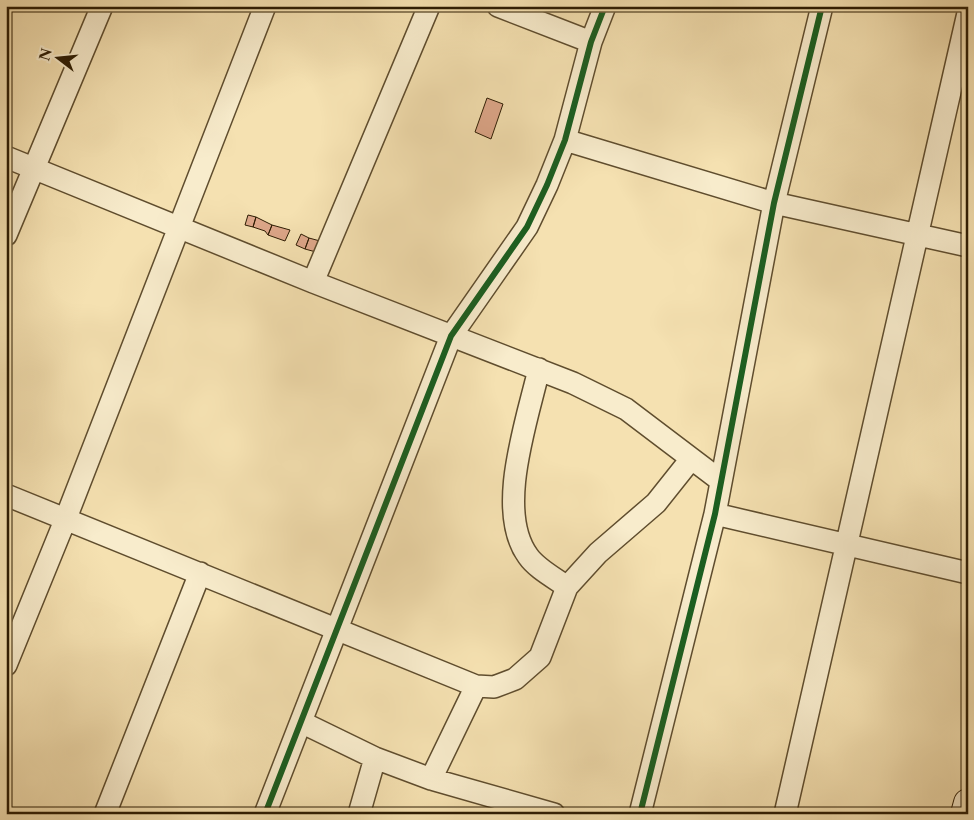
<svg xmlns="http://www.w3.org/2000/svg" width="974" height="820" font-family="'Libre Caslon Text',serif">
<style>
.building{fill:#dea78a;stroke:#2d1c03}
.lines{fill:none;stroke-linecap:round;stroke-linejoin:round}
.street-casing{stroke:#5f4d2e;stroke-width:24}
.secondary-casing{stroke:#2d1c03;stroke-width:30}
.street{stroke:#f8eccc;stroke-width:21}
.secondary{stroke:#f8eccc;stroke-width:28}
.cycleway-casing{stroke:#f8eccc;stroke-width:9}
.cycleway{stroke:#1b5e20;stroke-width:6}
</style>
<rect width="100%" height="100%" fill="#f5e1b1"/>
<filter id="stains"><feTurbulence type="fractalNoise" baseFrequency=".004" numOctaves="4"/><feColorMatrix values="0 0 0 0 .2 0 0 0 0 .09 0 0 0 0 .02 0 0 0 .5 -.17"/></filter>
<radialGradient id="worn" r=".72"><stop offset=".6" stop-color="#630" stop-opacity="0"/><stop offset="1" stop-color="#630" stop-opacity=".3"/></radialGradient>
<path class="building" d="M487,98L503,104L491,139L475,132Z
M6,187L15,190L14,197L6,196Z
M248,215L256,217L253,227L245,225Z
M256,217L272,225L268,235L265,231L253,227Z
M272,225L290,230L285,241L268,235Z
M301,234L309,238L305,249L296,245Z
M309,238L320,241L316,252L305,249Z"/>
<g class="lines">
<defs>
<path id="street" d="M498,6L591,42
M565,140L774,203L968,246
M6,157L313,282L573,383L626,409L721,481
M6,235L102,6
M313,282L429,6
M539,369C527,421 495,511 528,556C537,569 555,578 567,587
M6,495L476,686
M715,514L968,573
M6,665L66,518L265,6
M301,722L375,758L431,779L554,814
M431,779L476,686L494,687L515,679L540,657L567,587L598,553L656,503L691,459
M105,814L200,573
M265,814L451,336L527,227L547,185L565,140L591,42L605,6
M359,814L375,758
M640,814L715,514L774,203L822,6
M785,814L968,13"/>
<path id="secondary" d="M965,814L968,803"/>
</defs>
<use href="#street" class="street-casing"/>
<use href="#secondary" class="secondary-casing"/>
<use href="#street" class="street"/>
<use href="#secondary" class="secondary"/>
<defs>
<path id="cycleway" d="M265,814L451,336L527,227L547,185L565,140L591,42L605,6
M640,814L715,514L774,203L822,6"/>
</defs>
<use href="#cycleway" class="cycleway-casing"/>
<use href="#cycleway" class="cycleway"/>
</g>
<rect width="974" height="820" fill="none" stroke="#f5e1b1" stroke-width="25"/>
<rect x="8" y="8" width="959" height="805" fill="none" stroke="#2d1c03" stroke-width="2.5"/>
<rect x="12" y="12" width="949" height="795" fill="none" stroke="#2d1c03"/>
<g transform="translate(58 58) rotate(286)" stroke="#f8eccc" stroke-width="4" paint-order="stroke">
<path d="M0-4L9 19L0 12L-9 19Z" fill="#2d1c03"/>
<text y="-8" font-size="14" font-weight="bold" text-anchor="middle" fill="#2d1c03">N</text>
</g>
<rect width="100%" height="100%" filter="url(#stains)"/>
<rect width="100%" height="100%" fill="url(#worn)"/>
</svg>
